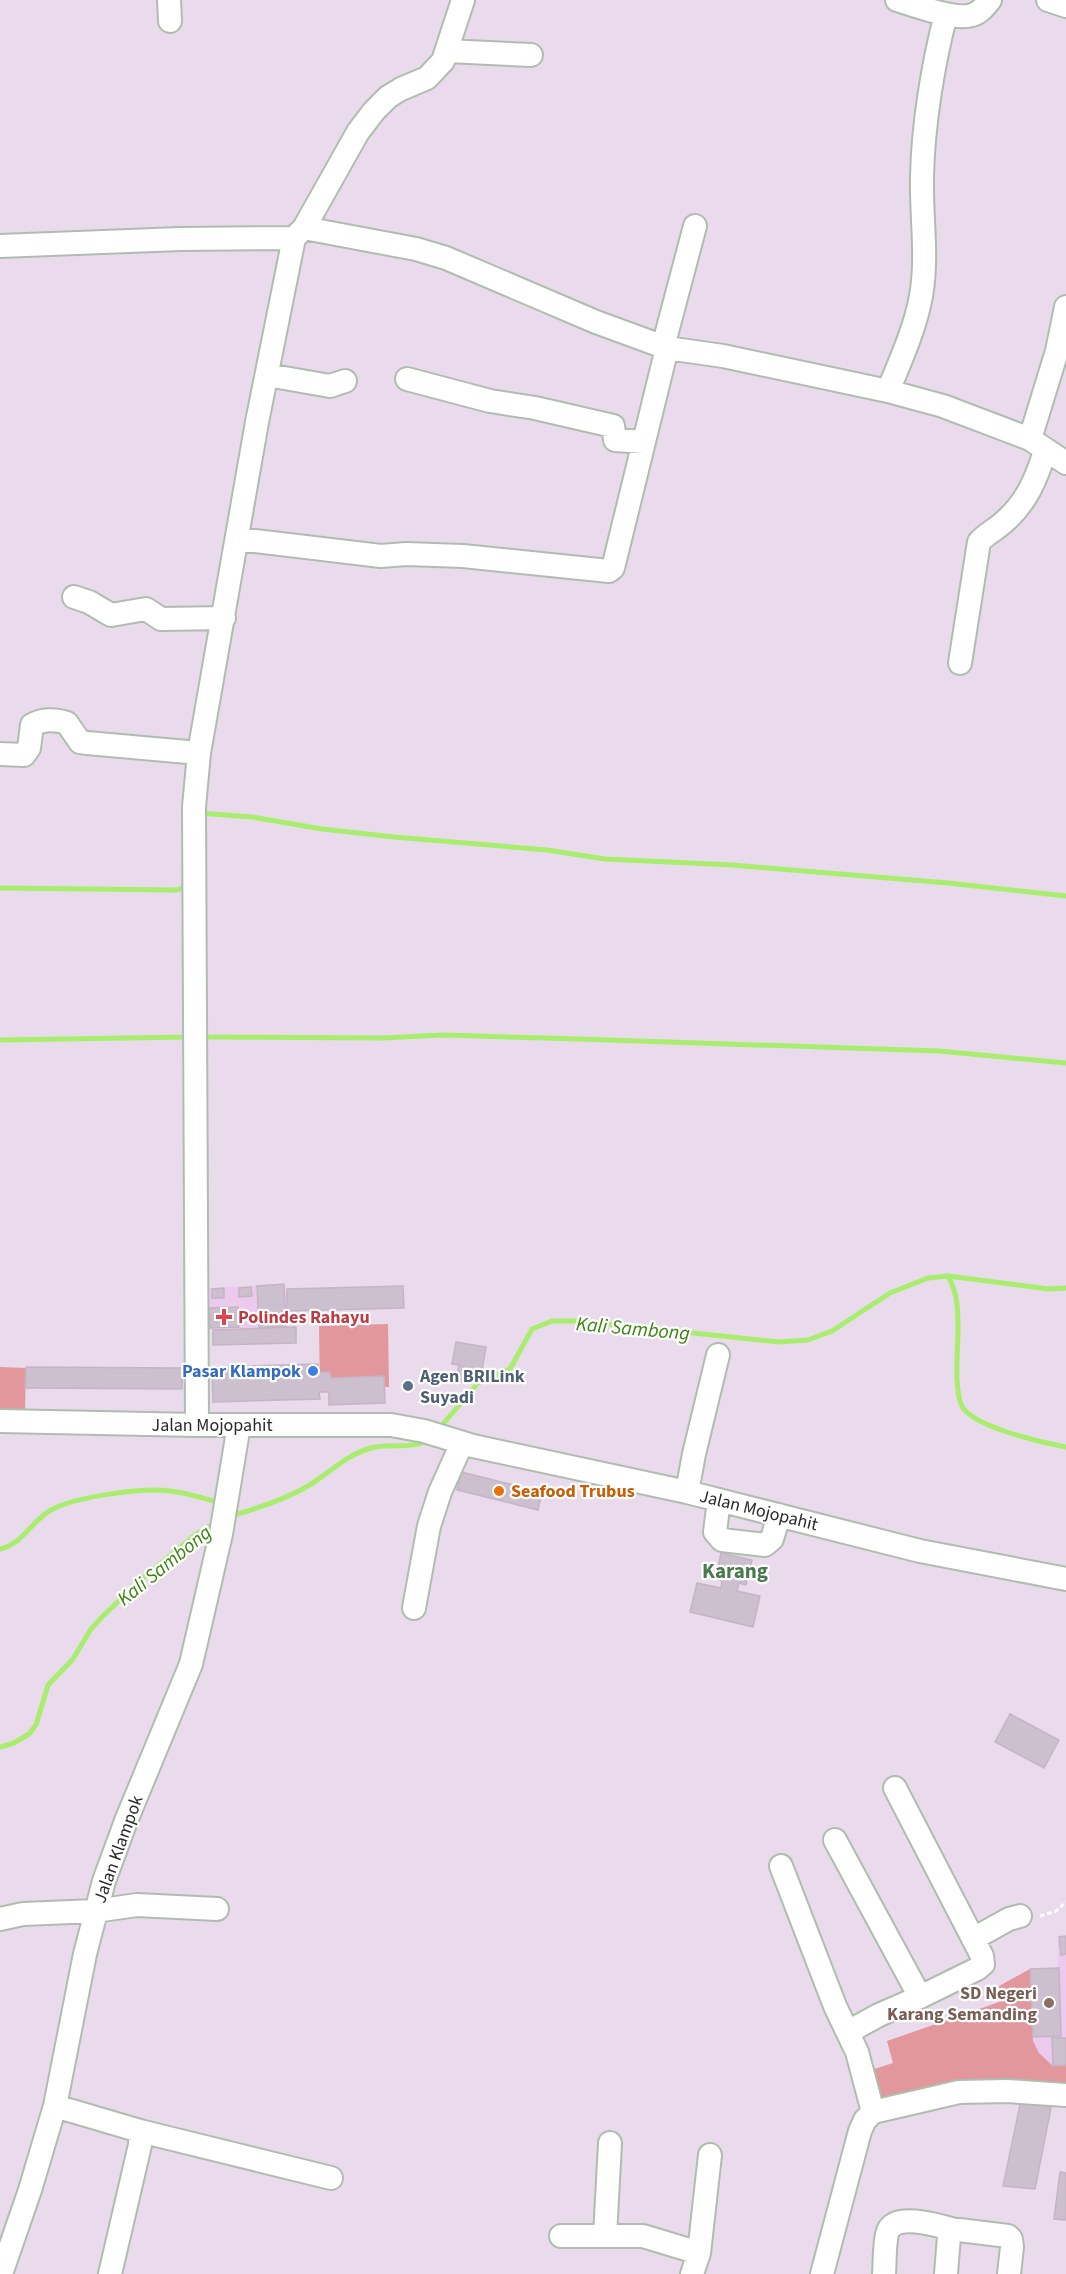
<svg xmlns="http://www.w3.org/2000/svg" width="1066" height="2274" font-family="'Source Sans 3',sans-serif">
<style>
.education{fill:#ebcaed}
.green{fill:#e2979c}
.lines{fill:none;stroke-linecap:round;stroke-linejoin:round}
.stream{stroke:#a8ed6d;stroke-width:5}
.building{fill:#ccbfce;stroke:#c5b4c6;stroke-width:1.5}
.minor-casing{stroke:#afbdaf;stroke-width:26}
.path{stroke:#fff;stroke-width:3;stroke-dasharray:4.5 3;stroke-linecap:butt}
.minor{stroke:#fff;stroke-width:22}
.health-dot{fill:#e0444e;stroke:#fff;stroke-width:2}
.shop-dot{fill:#3f7fe0;stroke:#fff;stroke-width:2}
.service-dot{fill:#5c6f8a;stroke:#fff;stroke-width:2}
.food-dot{fill:#e8710a;stroke:#fff;stroke-width:2}
.education-dot{fill:#8d6e63;stroke:#fff;stroke-width:2}
.labels{text-anchor:middle;stroke-width:4.5;stroke-linejoin:round;paint-order:stroke}
.health-label{font-size:18px;font-weight:bold;fill:#be3a42;stroke:#fff;text-anchor:start}
.shop-label{font-size:18px;font-weight:bold;fill:#366cbe;stroke:#fff;text-anchor:end}
.service-label{font-size:18px;font-weight:bold;fill:#4e5e75;stroke:#fff;text-anchor:start}
.street-label{font-size:18px;fill:#292929;stroke:#fff}
.food-label{font-size:18px;font-weight:bold;fill:#c56008;stroke:#fff;text-anchor:start}
.education-label{font-size:18px;font-weight:bold;fill:#785e54;stroke:#fff;text-anchor:end}
.water-label{font-size:20px;font-style:italic;fill:#3b840e;stroke:#fff}
.quarter-label{font-size:21px;font-weight:bold;fill:#4a794e;stroke:#fff}
</style>
<rect width="100%" height="100%" fill="#e9dbeb"/>
<path class="education" d="M285,1284L288,1327L208,1329L207,1288Z
M1066,1936V2065L1053,2066L1039,2053L1033,2041L1030,1969L1058,1967V1937Z"/>
<path class="green" d="M388,1324L389,1387H320L319,1326Z
M0,1367L26,1368L25,1411H0Z
M1030,1969L1033,2041L1039,2053L1053,2066L1066,2065V2087L881,2101L868,2071L893,2063L887,2041L1002,2001L999,1986Z"/>
<g class="lines">
<path class="stream" d="M199,813L252,817L322,829L394,837L547,850L605,859L732,865L948,883L1066,896
M0,888L177,890L183,888L184,881
M200,1037L382,1038L443,1035L579,1039L939,1051L1066,1063
M0,1040L190,1037
M948,1276C958,1294 958,1310 958,1330C958,1351 954,1385 961,1404C968,1426 1044,1443 1066,1447
M438,1430L478,1383L510,1369L532,1329L552,1321H580L779,1342L808,1340L832,1331L890,1293L928,1278L948,1276L1048,1289L1066,1288
M230,1516C256,1509 284,1500 308,1486C330,1473 345,1455 371,1448C390,1443 412,1450 430,1439
M0,1549C23,1544 32,1520 51,1510C74,1497 144,1487 170,1491C187,1493 204,1498 220,1503
M0,1747L14,1743L29,1734L36,1725L48,1685L73,1659L91,1629L102,1617L136,1584L195,1535L216,1522"/>
</g>
<path class="building" d="M284,1284L286,1326L259,1328L257,1286Z
M403,1286L404,1308L287,1311V1289Z
M251,1287L252,1296L239,1297V1288Z
M224,1288V1298H212V1289Z
M238,1307L239,1327L210,1328L209,1308Z
M296,1327V1343L213,1345V1330Z
M456,1342L486,1347L481,1376L473,1375L471,1383L456,1381L459,1365L452,1364Z
M318,1364V1372H330L331,1378L384,1376L385,1403L329,1405V1392H319L320,1399L213,1402L212,1367Z
M26,1367L182,1368V1389L25,1388Z
M461,1472L542,1492L538,1510L457,1490Z
M721,1553L752,1560L746,1585L739,1583L737,1591L760,1596L753,1627L690,1612L697,1583L721,1588L722,1581L716,1579Z
M1010,1714L1059,1740L1044,1768L995,1742Z
M1066,1936V1954L1061,1955L1059,1937Z
M1059,1968L1061,2036L1033,2037L1030,1969Z
M1052,2038H1066V2065L1053,2066Z
M1021,2100L1051,2108L1035,2189L1003,2186Z
M1060,2172L1066,2173V2220L1054,2219Z"/>
<g class="lines">
<defs>
<path id="minor" d="M169,0L170,21
M897,0C914,5 955,21 972,15C980,13 985,6 990,0
M1048,0L1066,6
M447,51L531,55
M304,228L416,249L446,258L596,322L667,348L723,356L888,391L943,406L1030,439L1066,463
M0,246L180,239L294,238
M663,347L695,226
M267,375L330,386L345,381
M407,379L490,401L535,408L613,426L615,440L644,442
M888,391C901,359 915,329 921,296C928,256 921,217 922,177C923,125 933,64 946,14
M1030,439L1057,351L1066,307
M238,539L381,556L406,554L463,556L609,571L613,568L667,348
M74,597L89,602L111,615L146,609L161,619L224,618
M960,663L979,542C987,533 997,529 1005,521C1027,502 1037,477 1045,451
M0,754L24,755L29,748L32,725C42,719 56,719 67,723L80,742L87,743L199,753
M0,1421L197,1425H391L424,1431L473,1446L687,1492L920,1551L1066,1579
M197,1425L194,807L199,753L257,422L294,238L304,228L358,132L374,111L388,97L401,89L427,78L443,61L463,0
M687,1492L694,1454L718,1355
M719,1500L715,1532L722,1540L765,1545L772,1539L779,1515
M414,1608L429,1526L440,1492L462,1443
M835,1840L920,1997
M781,1866L835,2006L857,2052L873,2112
M0,1919L23,1914L95,1911L137,1905L217,1909
M973,1939L1009,1919L1020,1916
M848,2032L879,2015L920,1997L977,1969L983,1964L982,1956L895,1788
M55,2106L140,2131V2145L110,2274
M140,2131L331,2178
M561,2236H643L699,2253
M605,2236L610,2143
M1,2274L30,2190L55,2106L85,1954L104,1881L126,1821L191,1664L221,1534L239,1425
M692,2274L699,2253L710,2155
M822,2274L860,2131L865,2120L873,2112L959,2092L1007,2091L1066,2095
M884,2274C885,2263 884,2241 888,2231C896,2212 940,2226 955,2230
M946,2274L949,2236L951,2232L959,2230L1008,2236L1011,2239L1012,2247L1009,2274"/>
</defs>
<use href="#minor" class="minor-casing"/>
<path class="path" d="M1040,1916L1056,1911L1066,1902"/>
<use href="#minor" class="minor"/>
</g>
<path class="health-dot" d="M221 1308h6v6h6v6h-6v6h-6v-6h-6v-6h6z"/>
<circle class="shop-dot" cx="313" cy="1371" r="6"/>
<circle class="service-dot" cx="408" cy="1386" r="6"/>
<circle class="food-dot" cx="499" cy="1491" r="6"/>
<circle class="education-dot" cx="1049" cy="2003" r="6"/>
<g class="labels">
<g class="health-label">
<text x="238" y="1323">Polindes Rahayu</text>
</g>
<g class="shop-label">
<text x="301" y="1377">Pasar Klampok</text>
</g>
<g class="service-label">
<text x="420" y="1382">Agen BRILink<tspan x="420" dy="21">Suyadi</tspan></text>
</g>
<g class="street-label">
<text x="212" y="1431">Jalan Mojopahit</text>
<text transform="translate(759 1510) rotate(14)" y="6">Jalan Mojopahit</text>
<text transform="translate(118 1849) rotate(-70)" y="6">Jalan Klampok</text>
</g>
<g class="food-label">
<text x="511" y="1497">Seafood Trubus</text>
</g>
<g class="education-label">
<text x="1037" y="1999">SD Negeri<tspan x="1037" dy="21">Karang Semanding</tspan></text>
</g>
<g class="water-label">
<text transform="translate(633 1328) rotate(5)" y="7">Kali Sambong</text>
<text transform="translate(164 1565) rotate(-39)" y="7">Kali Sambong</text>
</g>
<g class="quarter-label">
<text x="735" y="1578">Karang</text>
</g>
</g>
</svg>
